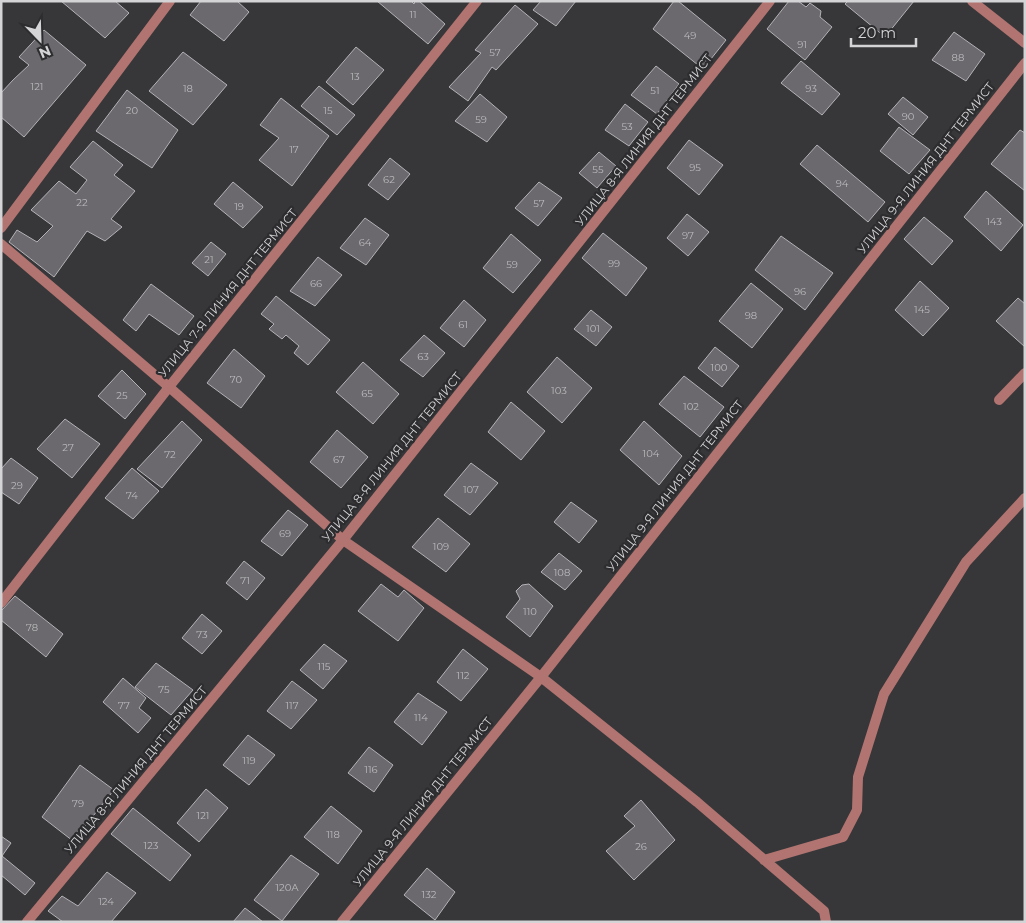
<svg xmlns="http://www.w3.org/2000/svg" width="1026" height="923" font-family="Montserrat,sans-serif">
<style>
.building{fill:#6b696d;stroke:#b4b2b6}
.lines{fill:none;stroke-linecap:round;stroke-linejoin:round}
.street{stroke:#b17470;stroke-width:10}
.labels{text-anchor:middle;stroke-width:4.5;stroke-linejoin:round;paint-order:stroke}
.number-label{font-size:10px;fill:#bab9bc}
.street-label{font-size:12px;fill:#d4d4d6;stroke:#2d2d30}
</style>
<rect width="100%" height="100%" fill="#37373a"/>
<path class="building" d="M61,1H115L129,13L105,38Z
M201,1H237L249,12L224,41L190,15Z
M377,1H411L414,4L415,1H419L445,24L428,44Z
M541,1H576L556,26L533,10Z
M674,1H678L726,40L703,69L653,29Z
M789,1H798L806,7L810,3L821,11L820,17L832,27L805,60L767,29Z
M848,1H914L885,37L845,4Z
M515,5L538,24L496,70L492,67L468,101L449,87L481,53L475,50Z
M44,30L86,65L24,137L1,117V93L13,80L29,65L19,57Z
M954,32L985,54L966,81L932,60Z
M356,47L384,70L353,105L326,82Z
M183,52L227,85L193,125L149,91Z
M801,61L840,94L822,115L781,83Z
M656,66L679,84L657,114L631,95Z
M319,86L355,115L337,135L301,106Z
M127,90L178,130L152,168L96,131Z
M480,94L507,117L487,142L455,121Z
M903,97L928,117L913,135L888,114Z
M281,98L329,136L292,186L259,160L279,138L260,125Z
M625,104L648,122L629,146L605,130Z
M899,127L930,150L909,174L880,151Z
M1020,130L1025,133V191L991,164Z
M689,140L723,165L699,195L667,168Z
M93,141L123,165L114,175L135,191L111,219L122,227L105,241L87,231L54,277L9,242L17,230L37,242L53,226L31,210L59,181L76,194L87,180L70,167Z
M817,145L885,202L868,222L800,164Z
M599,152L616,166L597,188L579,173Z
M390,158L410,174L388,200L368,185Z
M233,182L263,207L243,228L214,204Z
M539,182L562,198L538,226L515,208Z
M986,191L1023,225L1001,251L964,217Z
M687,214L709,232L688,256L667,238Z
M924,217L953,241L932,265L904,239Z
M365,218L389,235L366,265L340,248Z
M603,233L647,268L626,296L582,258Z
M511,234L541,260L513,293L483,268Z
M781,236L833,273L805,310L755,270Z
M211,242L226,254L208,276L192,263Z
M318,257L342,275L315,306L290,291Z
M920,281L949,308L923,336L895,310Z
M751,283L783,309L752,348L719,321Z
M151,284L194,316L179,335L149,314L136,331L123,320Z
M276,296L330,340L308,365L294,353L299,346L286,335L282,339L269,329L274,324L261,314Z
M1018,298L1025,304V347L996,321Z
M464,300L486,320L464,347L440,328Z
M591,310L612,327L596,346L574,329Z
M424,335L445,353L423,377L400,360Z
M715,347L739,366L722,387L698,368Z
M234,349L265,376L241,408L207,383Z
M557,357L592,388L562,423L527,392Z
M363,362L399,394L373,424L336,392Z
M122,370L146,394L125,419L98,396Z
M684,376L724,407L700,437L659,404Z
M511,402L545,431L521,460L488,432Z
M65,419L100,444L72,478L37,449Z
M182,421L202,440L162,488L137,469Z
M644,421L682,456L659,485L620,450Z
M337,430L368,457L341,488L310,462Z
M11,458L38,478L19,504L1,492V469Z
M471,463L498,483L470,515L444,495Z
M132,468L159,491L133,519L105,498Z
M571,502L597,521L579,543L554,522Z
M288,510L308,525L282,556L261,541Z
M438,518L470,544L446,572L412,547Z
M559,553L582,571L565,590L541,572Z
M244,561L265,578L247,600L226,583Z
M381,584L398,597L404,590L424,608L398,641L358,611Z
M529,584L553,606L530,637L506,617L520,599L516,591L522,585Z
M15,596L63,634L46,657L1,620V611Z
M202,614L222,631L202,654L182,638Z
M324,644L347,661L323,689L300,670Z
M463,649L488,669L461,701L437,682Z
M156,663L193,690L171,715L135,687Z
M123,678L146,698L139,708L151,718L138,733L103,702Z
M292,681L317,700L291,729L267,711Z
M418,693L447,712L422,745L394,722Z
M248,735L275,755L249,785L223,765Z
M369,747L393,765L374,792L348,773Z
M80,765L114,790L73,841L42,817Z
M206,789L228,808L199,842L177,823Z
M641,800L675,840L634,880L606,851L635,826L624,816Z
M331,806L362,831L338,864L304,837Z
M133,808L191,855L170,881L111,834Z
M1,836L11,843L2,856L35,883L25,895L1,875Z
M291,855L319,874L282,921L254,900Z
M427,868L455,892L435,920L404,895Z
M107,872L136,893L111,922H63L48,911L62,896L78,906Z
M245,908L263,922H233Z"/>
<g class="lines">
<path class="street" d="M972,1L1025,43
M1,228L170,1
M1,244L169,387L343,540L541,677L697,802L824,911L826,922
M999,400L1025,373
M1,603L169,387L477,1
M764,860L843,837L857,810L858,777L884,694L966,562L1025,498
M27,922L343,540L770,1
M342,922L541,677L1025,63"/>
</g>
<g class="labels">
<g class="number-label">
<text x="413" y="18">11</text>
<text x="690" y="39">49</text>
<text x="802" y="48">91</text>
<text x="495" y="56">57</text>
<text x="958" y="61">88</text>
<text x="355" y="80">13</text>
<text x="37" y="90">121</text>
<text x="188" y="92">18</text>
<text x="811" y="92">93</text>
<text x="655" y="94">51</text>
<text x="132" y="114">20</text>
<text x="328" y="114">15</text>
<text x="908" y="120">90</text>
<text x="481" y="123">59</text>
<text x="627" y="130">53</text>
<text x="294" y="153">17</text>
<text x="695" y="171">95</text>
<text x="598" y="173">55</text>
<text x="389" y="183">62</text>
<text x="842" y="187">94</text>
<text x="82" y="206">22</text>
<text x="539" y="207">57</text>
<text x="239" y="210">19</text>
<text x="994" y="225">143</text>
<text x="688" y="239">97</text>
<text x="365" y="246">64</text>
<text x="209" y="263">21</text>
<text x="614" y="267">99</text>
<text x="512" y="268">59</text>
<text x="316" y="287">66</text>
<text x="800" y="295">96</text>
<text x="922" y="313">145</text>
<text x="751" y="319">98</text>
<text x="463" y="328">61</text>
<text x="593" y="332">101</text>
<text x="423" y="360">63</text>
<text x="719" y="371">100</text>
<text x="236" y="383">70</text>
<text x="559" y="394">103</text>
<text x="367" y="397">65</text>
<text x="122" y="399">25</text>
<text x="691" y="410">102</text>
<text x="68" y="451">27</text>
<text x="651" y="457">104</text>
<text x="170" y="458">72</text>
<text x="339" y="463">67</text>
<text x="17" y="489">29</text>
<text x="471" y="493">107</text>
<text x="132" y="499">74</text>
<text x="285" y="537">69</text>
<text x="441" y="550">109</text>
<text x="562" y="576">108</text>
<text x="245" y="584">71</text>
<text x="530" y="615">110</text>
<text x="32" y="631">78</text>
<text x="202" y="638">73</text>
<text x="324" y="670">115</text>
<text x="463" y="679">112</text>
<text x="164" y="693">75</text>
<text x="124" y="709">77</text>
<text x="292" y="709">117</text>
<text x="421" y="721">114</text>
<text x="249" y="764">119</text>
<text x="371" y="773">116</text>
<text x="78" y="807">79</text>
<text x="203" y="819">121</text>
<text x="333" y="838">118</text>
<text x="151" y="849">123</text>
<text x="641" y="850">26</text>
<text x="287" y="891">120А</text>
<text x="429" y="898">132</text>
<text x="106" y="905">124</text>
</g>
<g class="street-label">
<text transform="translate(644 140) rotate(-52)" y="4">УЛИЦА 8-Я ЛИНИЯ ДНТ ТЕРМИСТ</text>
<text transform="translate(926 168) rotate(-52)" y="4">УЛИЦА 9-Я ЛИНИЯ ДНТ ТЕРМИСТ</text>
<text transform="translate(228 293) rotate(-51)" y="4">УЛИЦА 7-Я ЛИНИЯ ДНТ ТЕРМИСТ</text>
<text transform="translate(392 457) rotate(-51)" y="4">УЛИЦА 8-Я ЛИНИЯ ДНТ ТЕРМИСТ</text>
<text transform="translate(675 486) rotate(-52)" y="4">УЛИЦА 9-Я ЛИНИЯ ДНТ ТЕРМИСТ</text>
<text transform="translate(136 770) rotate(-50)" y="4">УЛИЦА 8-Я ЛИНИЯ ДНТ ТЕРМИСТ</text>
<text transform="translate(423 802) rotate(-51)" y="4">УЛИЦА 9-Я ЛИНИЯ ДНТ ТЕРМИСТ</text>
</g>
</g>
<rect width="1026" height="923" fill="none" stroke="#d4d4d6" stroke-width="5"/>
<g transform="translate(40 40) rotate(157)" stroke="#2d2d30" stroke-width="4" paint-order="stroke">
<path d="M0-4L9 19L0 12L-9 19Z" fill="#d4d4d6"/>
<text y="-8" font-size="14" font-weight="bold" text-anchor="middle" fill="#d4d4d6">N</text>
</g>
<path d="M851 38v8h65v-8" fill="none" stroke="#d4d4d6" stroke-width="2.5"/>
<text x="858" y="38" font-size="15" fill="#d4d4d6" stroke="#2d2d30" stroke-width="4" paint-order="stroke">20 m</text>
</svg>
